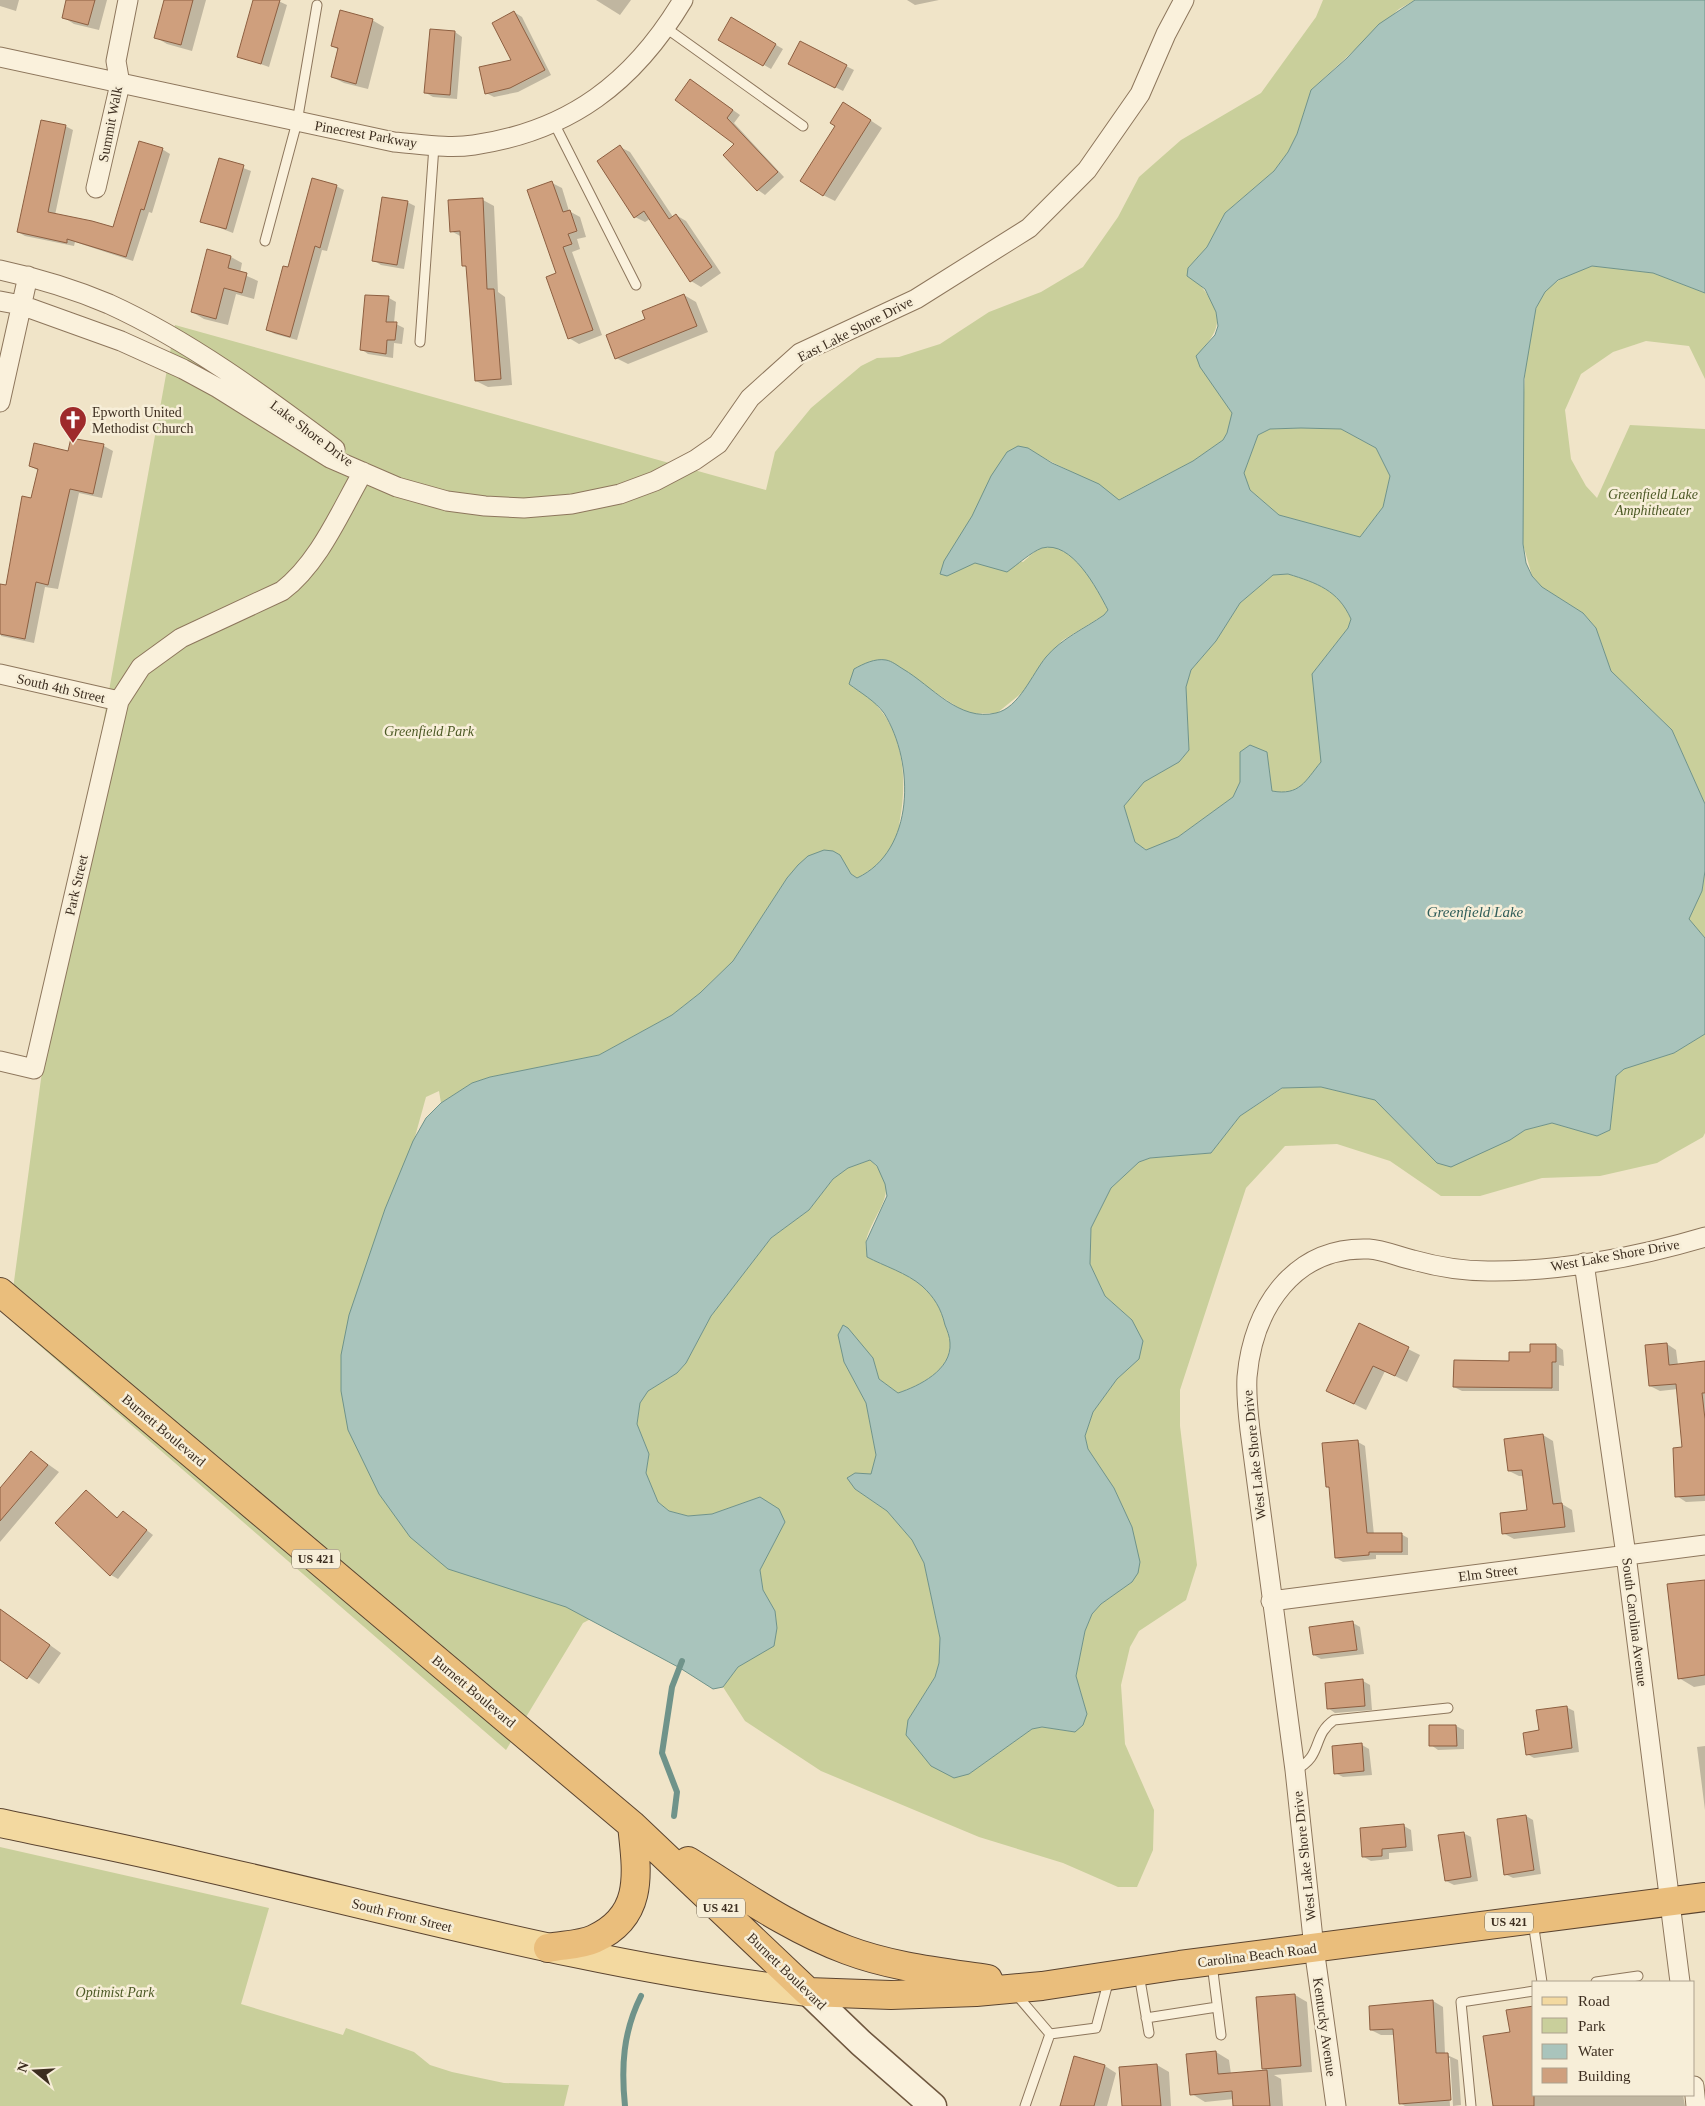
<svg xmlns="http://www.w3.org/2000/svg" width="1705" height="2106" font-family="Georgia,serif">
<style>
.green{fill:#c9cf9b}
.water{fill:#a9c4bc;stroke:#6f938a;fill-rule:evenodd}
.shadow{fill:#0003}
.lines{fill:none;stroke-linecap:round;stroke-linejoin:round}
.stream{stroke:#6f938a;stroke-width:6}
.building{fill:#cf9f7d;stroke:#8d5f41}
.service-casing{stroke:#8d765c;stroke-width:11}
.minor-casing{stroke:#8d765c;stroke-width:21}
.secondary-casing{stroke:#6f573f;stroke-width:29}
.primary-casing{stroke:#5b4430;stroke-width:30}
.trunk-casing{stroke:#5b4430;stroke-width:30}
.service{stroke:#faf1dc;stroke-width:9}
.minor{stroke:#faf1dc;stroke-width:19}
.secondary{stroke:#faf1dc;stroke-width:26}
.primary{stroke:#f3d9a0;stroke-width:28}
.trunk{stroke:#eabe7c;stroke-width:28}
.labels{text-anchor:middle;stroke-width:5;stroke-linejoin:round;paint-order:stroke}
.shield{fill:#f7eed8;stroke:#756857;stroke-width:1}
.shield-label{font-size:12px;font-weight:bold;fill:#3d2e20}
.street-label{font-size:14px;fill:#3d2e20;stroke:#f7eed8}
.poi-label{font-size:14px;fill:#3d2e20;stroke:#f7eed8;text-anchor:start}
.park-label{font-size:14px;font-style:italic;fill:#4d5a26;stroke:#f7eed8}
.water-label{font-size:15px;font-style:italic;fill:#2f5d5a;stroke:#f7eed8}
</style>
<rect width="100%" height="100%" fill="#f0e4c8"/>
<path class="green" d="M1323,0H1415L1399,9L1311,90L1297,134L1288,152L1274,171L1225,213L1207,247L1188,268C1207,297 1234,316 1203,348L1218,391L1232,413L1227,433L1223,440L1193,461L1118,500C1089,476 1059,469 1028,448L1007,452C987,481 976,514 956,543L1023,562C1028,558 1035,550 1042,548C1072,539 1097,589 1108,610L1104,615L1063,640L1047,656L1024,691L997,713L968,714L930,689L877,706C904,735 907,782 900,819C899,825 899,833 897,838C888,857 874,869 857,878L851,874L847,867L787,878L733,961L700,993L672,1015L599,1055L490,1077L472,1083L441,1103L439,1091L426,1097L379,1267L649,1588L583,1623L506,1750L9,1319L47,1034L175,325L766,490L775,452L811,408L861,366L877,358L899,357L940,344L989,312L1041,292L1083,267L1118,217L1139,177L1181,140L1261,93L1316,17Z
M1592,266L1653,273L1705,293V379L1689,346L1646,341L1613,352L1581,374L1565,410L1571,459L1586,486L1597,498L1630,425L1705,429V804L1672,730L1611,671L1596,628L1583,613L1542,587L1532,576L1523,544C1523,495 1516,325 1545,292C1556,278 1576,273 1592,266Z
M1301,428L1341,429L1376,448L1390,476L1383,507L1360,537L1279,515L1250,490L1244,473L1258,435L1270,429Z
M1288,574C1317,583 1338,590 1351,619L1348,628L1312,674L1322,762C1305,782 1300,796 1272,791L1267,752H1240V782L1233,797L1178,837L1147,850L1135,843L1124,806L1144,782L1179,762L1189,750L1186,687L1191,670L1216,641L1240,603L1273,575Z
M1705,871V938L1688,919L1702,891Z
M1705,1034V1133L1703,1137L1657,1163L1600,1176L1542,1178L1480,1196H1441L1390,1161L1337,1144L1285,1146L1246,1188L1180,1390V1426L1197,1565L1186,1600L1139,1631L1130,1647L1121,1685L1125,1744L1154,1810L1153,1850L1137,1887H1118L1063,1863L979,1837L821,1771L745,1721L723,1687L738,1667L774,1645L777,1628L775,1611L763,1590L760,1570L785,1522L760,1497L712,1514L688,1516L669,1511L658,1502L646,1473L649,1454L637,1424L640,1403L648,1391L677,1373L686,1363L711,1316L771,1238L809,1210L833,1179L848,1168L870,1160C905,1190 873,1211 866,1241C865,1246 867,1252 867,1257C884,1266 907,1273 922,1286C934,1297 941,1308 945,1325C947,1330 950,1337 950,1343C952,1370 919,1386 898,1393L879,1379L873,1358L844,1362L866,1403L876,1455L871,1475L855,1473V1489L887,1511L912,1540L924,1563L940,1638L939,1663L935,1677L908,1720L969,1774L1032,1729L1042,1727L1075,1732L1087,1714L1076,1676L1085,1631L1092,1614L1101,1604L1132,1582V1527L1114,1488L1088,1449L1085,1436L1093,1412L1117,1379L1138,1359L1132,1320L1105,1296L1090,1264L1091,1228L1111,1188L1139,1162L1150,1158L1211,1153L1240,1116L1283,1088L1321,1087L1375,1100L1437,1163L1510,1140L1525,1130L1552,1123L1597,1136L1610,1130L1616,1076L1624,1069L1674,1053Z
M0,1847L269,1908L241,2004L343,2035L346,2028L414,2052L430,2065L452,2072L504,2083L569,2085L564,2106H0Z"/>
<path class="water" d="M1415,0H1705V293L1653,273L1592,266L1558,280L1545,292L1536,308L1524,379L1523,544L1526,563L1532,576L1542,587L1583,613L1596,628L1611,671L1672,730L1705,804V871L1702,891L1689,919L1705,938V1034L1674,1053L1624,1069L1616,1076L1610,1130L1597,1136L1552,1123L1525,1130L1510,1140L1451,1167L1437,1163L1375,1100L1321,1087L1282,1088L1240,1116L1211,1153L1150,1158L1139,1162L1111,1188L1091,1228L1090,1264L1105,1296L1132,1320L1143,1341L1139,1359L1117,1379L1093,1412L1085,1436L1088,1449L1114,1488L1132,1527L1140,1562L1138,1573L1132,1582L1101,1604L1092,1614L1085,1631L1076,1676L1087,1714L1083,1725L1075,1732L1042,1727L1032,1729L969,1774L954,1778L931,1766L906,1735L908,1720L935,1677L939,1663L940,1638L924,1563L912,1540L887,1511L855,1489L847,1478L855,1473L871,1474L876,1455L866,1403L844,1362L838,1335L843,1325L848,1328L873,1358L879,1379L898,1393C919,1386 952,1370 950,1343C950,1337 947,1330 945,1325C941,1308 934,1297 922,1286C907,1273 884,1266 867,1257L866,1242L887,1196L885,1184L877,1166L870,1160L848,1168L833,1179L809,1210L771,1238L711,1316L686,1363L677,1373L648,1391L640,1403L637,1424L649,1454L646,1473L658,1502L669,1511L688,1516L712,1514L760,1497L779,1509L785,1522L760,1570L763,1590L775,1611L777,1628L774,1646L738,1667L723,1687L713,1689L680,1668L566,1607L448,1569L410,1537L379,1494L348,1430L341,1391V1355L349,1315L385,1209L413,1141L426,1118L441,1103L472,1083L490,1077L599,1055L672,1015L700,993L733,961L787,878L798,865L808,856L824,850L833,851L840,855L851,874L857,878C915,851 915,763 884,713C875,701 861,693 849,684L854,669C863,664 875,658 886,660C892,661 898,666 903,669C932,686 959,722 996,713C1019,708 1032,674 1046,657C1062,638 1084,629 1104,615L1108,610C1097,589 1072,540 1042,548C1031,552 1017,565 1007,572L975,563L947,576L940,574L944,561L972,516L991,476L1007,452L1018,446L1028,448L1052,463L1099,484L1119,500L1193,461L1223,440L1227,433L1232,413L1200,367L1196,356L1215,335L1218,326L1216,312L1205,289L1187,276L1188,268L1207,247L1225,213L1274,171L1288,152L1297,134L1311,90L1347,58L1379,24ZM1301,428L1341,429L1376,448L1390,476L1383,507L1360,537L1279,515L1250,490L1244,473L1258,435L1270,429ZM1288,574C1317,583 1338,590 1351,619L1348,628L1312,674L1321,762C1305,781 1300,796 1272,791L1267,752L1250,745L1240,752V782L1233,797L1178,837L1146,850L1135,842L1124,806L1144,782L1179,762L1189,750L1186,687L1191,670L1216,641L1240,603L1273,575Z"/>
<path class="shadow" d="M0,0H19L16,11L0,6Z
M67,0H107L99,30L74,24L63,17Z
M165,0H206L192,51L167,44L155,37Z
M255,0H276L287,5L269,67L238,56Z
M596,0H631L620,15Z
M907,0H939L915,5Z
M514,12L522,17L551,75L518,92L494,97L486,93L512,61Z
M732,19L783,49L771,69L720,39Z
M372,20L384,27L368,89L344,83L332,77L339,50L332,46Z
M455,32L462,37L457,99L433,97L426,93Z
M846,66L854,70L843,91L797,68Z
M691,80L740,115L734,123L784,177L765,195L758,190L725,155L736,144Z
M855,110L882,128L835,201L823,195L837,126Z
M65,126L73,130L55,215L113,229L162,149L170,154L152,213L149,212L133,261L75,242L74,246L25,236L18,232Z
M620,147L630,152L673,217L676,215L686,221L721,273L701,287L691,281L650,219L645,222L635,217Z
M220,159L251,171L233,233L202,221Z
M552,183L562,188L569,211L580,217L586,237L577,239L580,249L572,252L602,335L579,344L569,338L557,274Z
M336,186L344,190L327,251L322,250L297,340L275,334L267,330L289,268Z
M483,200L494,206L498,292L505,297L512,385L488,387L476,381L468,268L463,265L462,237L451,231Z
M407,202L415,206L404,269L381,265L373,260Z
M231,257L242,263L240,273L258,281L254,299L236,294L228,325L204,319L192,312Z
M684,295L696,302L708,332L628,364L616,358L646,320Z
M389,298L396,302L394,323L404,328L402,344L394,343L393,358L368,354L361,349Z
M72,439L104,446L113,451L102,498L79,493L58,589L45,587L34,643L1,636L0,592L7,587L39,471L30,466L69,452Z
M1360,1325L1420,1355L1407,1382L1385,1371L1366,1410L1328,1391Z
M1667,1344L1676,1350L1678,1365L1705,1394V1501L1686,1502L1677,1496L1683,1448L1678,1389L1660,1391L1650,1386Z
M1556,1345L1563,1350L1564,1366L1559,1365V1391H1462L1454,1387L1531,1353Z
M1543,1435L1553,1441L1562,1504L1572,1510L1575,1532L1514,1539L1503,1533L1528,1511L1524,1476H1519L1509,1471Z
M1358,1442L1365,1446L1374,1535L1401,1534L1408,1538V1555H1376V1559L1343,1562L1336,1558L1330,1488L1327,1487Z
M31,1452L59,1472L0,1542V1490Z
M86,1491L118,1518L123,1512L153,1535L118,1579L111,1575Z
M1705,1581V1685L1694,1687L1679,1678Z
M0,1609L61,1653L39,1684L0,1658Z
M1353,1623L1360,1627L1364,1654L1321,1659L1314,1655Z
M1363,1681L1370,1685L1372,1710L1335,1713L1328,1708Z
M1566,1707L1574,1711L1579,1752L1534,1758L1527,1754L1540,1731Z
M1431,1726H1456L1464,1730V1749L1438,1750L1431,1745Z
M1362,1745L1369,1749L1372,1775L1343,1777L1335,1773Z
M1705,1746V1810L1697,1747Z
M1526,1816L1533,1820L1541,1874L1513,1878L1505,1874Z
M1404,1826L1411,1830L1413,1851L1389,1853V1859L1371,1861L1364,1857Z
M1463,1833L1471,1837L1478,1881L1454,1885L1446,1881Z
M1295,1995L1307,2002L1312,2072L1274,2075L1281,2079L1283,2106H1235L1234,2099L1205,2102L1192,2094L1216,2052L1229,2060L1231,2074L1268,2071L1263,2069Z
M1433,2001L1443,2007L1445,2054L1458,2060L1461,2105L1453,2106L1450,2058H1447L1450,2106H1405L1400,2103L1395,2035H1381L1371,2030L1370,2007Z
M1511,2033L1534,2095H1683L1685,2106H1494Z
M1157,2065L1169,2072L1171,2106H1123Z
M1105,2066L1116,2073L1107,2106H1061Z"/>
<g class="lines">
<path class="stream" d="M674,1816L677,1792L662,1753L672,1687L682,1661
M625,2106C621,2067 623,2032 641,1996"/>
</g>
<path class="building" d="M66,0H95L88,25L62,18Z
M164,0H193L181,45L154,38Z
M253,0H280L261,64L237,57Z
M340,10L373,19L356,84L331,77L338,48L331,46Z
M514,11L545,70L510,88L485,94L479,67L511,60L492,23Z
M731,17L776,44L763,66L718,40Z
M430,29L455,31L450,95L424,93Z
M800,41L847,65L835,88L788,64Z
M690,79L733,110L727,118L778,172L757,191L723,155L734,144L675,100Z
M843,102L871,120L823,196L800,181L835,126L830,123Z
M41,120L66,125L48,212L92,221L113,227L139,141L163,148L144,210L141,209L126,257L67,239V243L17,232Z
M620,145L669,219L676,214L712,267L690,282L644,211L634,218L597,161Z
M219,158L244,165L226,229L200,222Z
M312,178L337,185L320,248L315,246L290,337L266,330L283,266L288,267Z
M552,181L563,212L570,210L577,231L568,234L572,244L563,247L593,330L568,339L546,277L556,273L527,190Z
M382,197L408,201L397,265L372,261Z
M483,198L487,289H494L501,379L475,381L466,266H462L460,231L450,232L448,200Z
M207,249L231,256L228,268L247,273L242,293L224,288L216,319L191,312Z
M684,294L697,326L615,359L606,335L645,319L642,311Z
M365,295L389,296L386,322H397L395,340H387L386,354L360,350Z
M71,438L104,444L93,494L70,489L48,585L36,582L25,639L0,634V584L6,585L22,496L31,498L38,469L29,466L34,443L68,451Z
M1359,1323L1409,1347L1395,1376L1373,1366L1354,1404L1326,1391Z
M1667,1343L1669,1365L1705,1361V1393H1702L1705,1419V1495L1675,1497L1673,1448L1682,1447L1676,1384L1649,1386L1645,1345Z
M1530,1344H1556V1362H1552V1388L1453,1387L1454,1360L1509,1361V1352H1530Z
M1543,1434L1553,1504L1562,1503L1565,1527L1502,1534L1500,1513L1527,1510L1522,1470L1508,1471L1504,1439Z
M1358,1440L1367,1533H1402V1552H1369V1555L1335,1558L1329,1487H1326L1322,1443Z
M31,1451L48,1465L0,1521V1488Z
M86,1490L117,1518L123,1511L147,1530L110,1576L55,1523Z
M1705,1580V1675L1678,1679L1667,1584Z
M0,1609L50,1645L27,1679L0,1660Z
M1353,1621L1357,1650L1313,1655L1309,1627Z
M1363,1679L1365,1706L1327,1709L1325,1683Z
M1567,1706L1572,1748L1526,1755L1523,1733L1539,1730L1536,1710Z
M1429,1725H1456L1457,1746H1429Z
M1362,1743L1364,1771L1334,1774L1332,1746Z
M1526,1815L1534,1870L1504,1875L1497,1819Z
M1404,1824L1406,1847L1382,1849V1856L1362,1857L1360,1828Z
M1464,1832L1471,1877L1445,1881L1438,1835Z
M1295,1994L1301,2066L1262,2069L1256,1997Z
M1433,2000L1436,2053H1448L1451,2100L1399,2104L1393,2029L1370,2030L1369,2006Z
M1534,2006V2106H1493L1483,2036L1510,2032L1506,2010Z
M1216,2051L1218,2074L1267,2070L1270,2106H1233L1232,2091L1190,2095L1186,2054Z
M1074,2056L1105,2065L1094,2106H1060Z
M1157,2064L1161,2106H1122L1119,2067Z"/>
<g class="lines">
<defs>
<path id="service" d="M666,28L803,126
M554,123L636,285
M265,241L297,122L317,5
M420,342L434,146
M1295,1770C1324,1756 1311,1736 1334,1720L1448,1708
M1533,1922L1542,1982
M1212,1964L1221,2035
M1139,1974L1149,2033
M1596,1982L1638,1976
M1015,1993L1050,2034L1025,2106
M1146,2018L1217,2007
M1050,2034L1096,2028L1109,1979
M1471,2106L1461,2002L1534,1991"/>
<path id="minor" d="M0,57L394,142C420,144 448,149 474,145C570,131 634,82 683,0
M96,188L120,84L116,61L128,0
M0,270C37,278 74,289 109,304C190,341 264,396 335,449
M0,301L21,305L121,341L183,369L218,388L330,458L397,487L447,501L485,506L524,508L572,504L620,494L655,481L695,460L718,444L750,398L800,353L916,299L1029,228L1087,170L1140,94L1166,34L1184,0
M0,402L28,276
M0,674L119,701
M0,1061L34,1069L119,701L141,667L181,638L282,591C319,563 340,512 363,472
M1584,1263L1626,1555L1680,1982
M1271,1601L1705,1545
M1694,2086L1696,2106
M1336,2106L1314,1948L1295,1770L1250,1430C1248,1413 1246,1395 1247,1377C1253,1308 1294,1246 1369,1249C1384,1250 1399,1257 1413,1260C1438,1267 1463,1271 1488,1271C1558,1272 1638,1257 1705,1237"/>
<path id="secondary" d="M808,1992L861,2043L933,2106"/>
<path id="primary" d="M0,1823C66,1837 133,1850 199,1866C401,1912 601,1968 808,1992"/>
<path id="trunk" d="M0,1292L632,1825L808,1992L891,1995L976,1992L1042,1986L1180,1965L1705,1897
M688,1861C740,1893 790,1929 847,1950C892,1967 941,1972 988,1979
M548,1948C563,1945 581,1945 594,1939C645,1916 637,1872 632,1825"/>
</defs>
<use href="#service" class="service-casing"/>
<use href="#minor" class="minor-casing"/>
<use href="#secondary" class="secondary-casing"/>
<use href="#primary" class="primary-casing"/>
<use href="#trunk" class="trunk-casing"/>
<use href="#service" class="service"/>
<use href="#minor" class="minor"/>
<use href="#secondary" class="secondary"/>
<use href="#primary" class="primary"/>
<use href="#trunk" class="trunk"/>
</g>
<defs>
<symbol id="church-pin" viewBox="-11 -11 22 30"><path d="M0 17L-7.5 6A9.5 9.5 0 1 1 7.5 6Z" fill="#9e2a2b" stroke="#f7eed8"/><path d="M-1.2-6h2.4v3.5h3.3v2.4h-3.3V6h-2.4V-.1h-3.3v-2.4h3.3Z" fill="#fff"/></symbol>
</defs>
<g fill-rule="evenodd">
<use href="#church-pin" x="57" y="404" width="32" height="43"/>
</g>
<g class="labels">
<g class="shield">
<rect x="292" y="1549.5" width="48" height="19" rx="4"/>
<rect x="697" y="1898.5" width="48" height="19" rx="4"/>
<rect x="1485" y="1912.5" width="48" height="19" rx="4"/>
</g>
<g class="shield-label">
<text x="316" y="1563">US 421</text>
<text x="721" y="1912">US 421</text>
<text x="1509" y="1926">US 421</text>
</g>
<g class="street-label">
<text transform="translate(110 124) rotate(-79)" y="5">Summit Walk</text>
<text transform="translate(366 134) rotate(10)" y="5">Pinecrest Parkway</text>
<text transform="translate(855 329) rotate(-27)" y="5">East Lake Shore Drive</text>
<text transform="translate(312 433) rotate(37)" y="5">Lake Shore Drive</text>
<text transform="translate(61 688) rotate(13)" y="5">South 4th Street</text>
<text transform="translate(76 885) rotate(-77)" y="5">Park Street</text>
<text transform="translate(1615 1255) rotate(-10)" y="5">West Lake Shore Drive</text>
<text transform="translate(164 1430) rotate(40)" y="5">Burnett Boulevard</text>
<text transform="translate(1254 1455) rotate(-96)" y="5">West Lake Shore Drive</text>
<text transform="translate(1488 1573) rotate(-7)" y="5">Elm Street</text>
<text transform="translate(1635 1622) rotate(83)" y="5">South Carolina Avenue</text>
<text transform="translate(474 1691) rotate(40)" y="5">Burnett Boulevard</text>
<text transform="translate(1304 1856) rotate(-96)" y="5">West Lake Shore Drive</text>
<text transform="translate(402 1915) rotate(14)" y="5">South Front Street</text>
<text transform="translate(1257 1955) rotate(-7)" y="5">Carolina Beach Road</text>
<text transform="translate(787 1971) rotate(44)" y="5">Burnett Boulevard</text>
<text transform="translate(1325 2027) rotate(82)" y="5">Kentucky Avenue</text>
</g>
<g class="poi-label">
<text x="92" y="417">Epworth United<tspan x="92" dy="16">Methodist Church</tspan></text>
</g>
<g class="park-label">
<text x="1653" y="499">Greenfield Lake<tspan x="1653" dy="16">Amphitheater</tspan></text>
<text x="429" y="736">Greenfield Park</text>
<text x="115" y="1997">Optimist Park</text>
</g>
<g class="water-label">
<text x="1475" y="917">Greenfield Lake</text>
</g>
</g>
<rect x="1532" y="1981" width="162" height="115" fill="#f7eed8" stroke="#ada18e"/>
<rect x="1542" y="1997" width="25" height="8" fill="#f3d9a0" stroke="#ada18e"/>
<text x="1578" y="2006" font-size="15" fill="#3d2e20">Road</text>
<rect x="1542" y="2018" width="25" height="15" fill="#c9cf9b" stroke="#ada18e"/>
<text x="1578" y="2031" font-size="15" fill="#3d2e20">Park</text>
<rect x="1542" y="2044" width="25" height="15" fill="#a9c4bc" stroke="#ada18e"/>
<text x="1578" y="2056" font-size="15" fill="#3d2e20">Water</text>
<rect x="1542" y="2068" width="25" height="15" fill="#cf9f7d" stroke="#ada18e"/>
<text x="1578" y="2081" font-size="15" fill="#3d2e20">Building</text>
<g transform="translate(35 2071) rotate(288)" stroke="#f7eed8" stroke-width="4" paint-order="stroke">
<path d="M0-4L9 19L0 12L-9 19Z" fill="#3d2e20"/>
<text y="-8" font-size="14" font-weight="bold" text-anchor="middle" fill="#3d2e20">N</text>
</g>
</svg>
